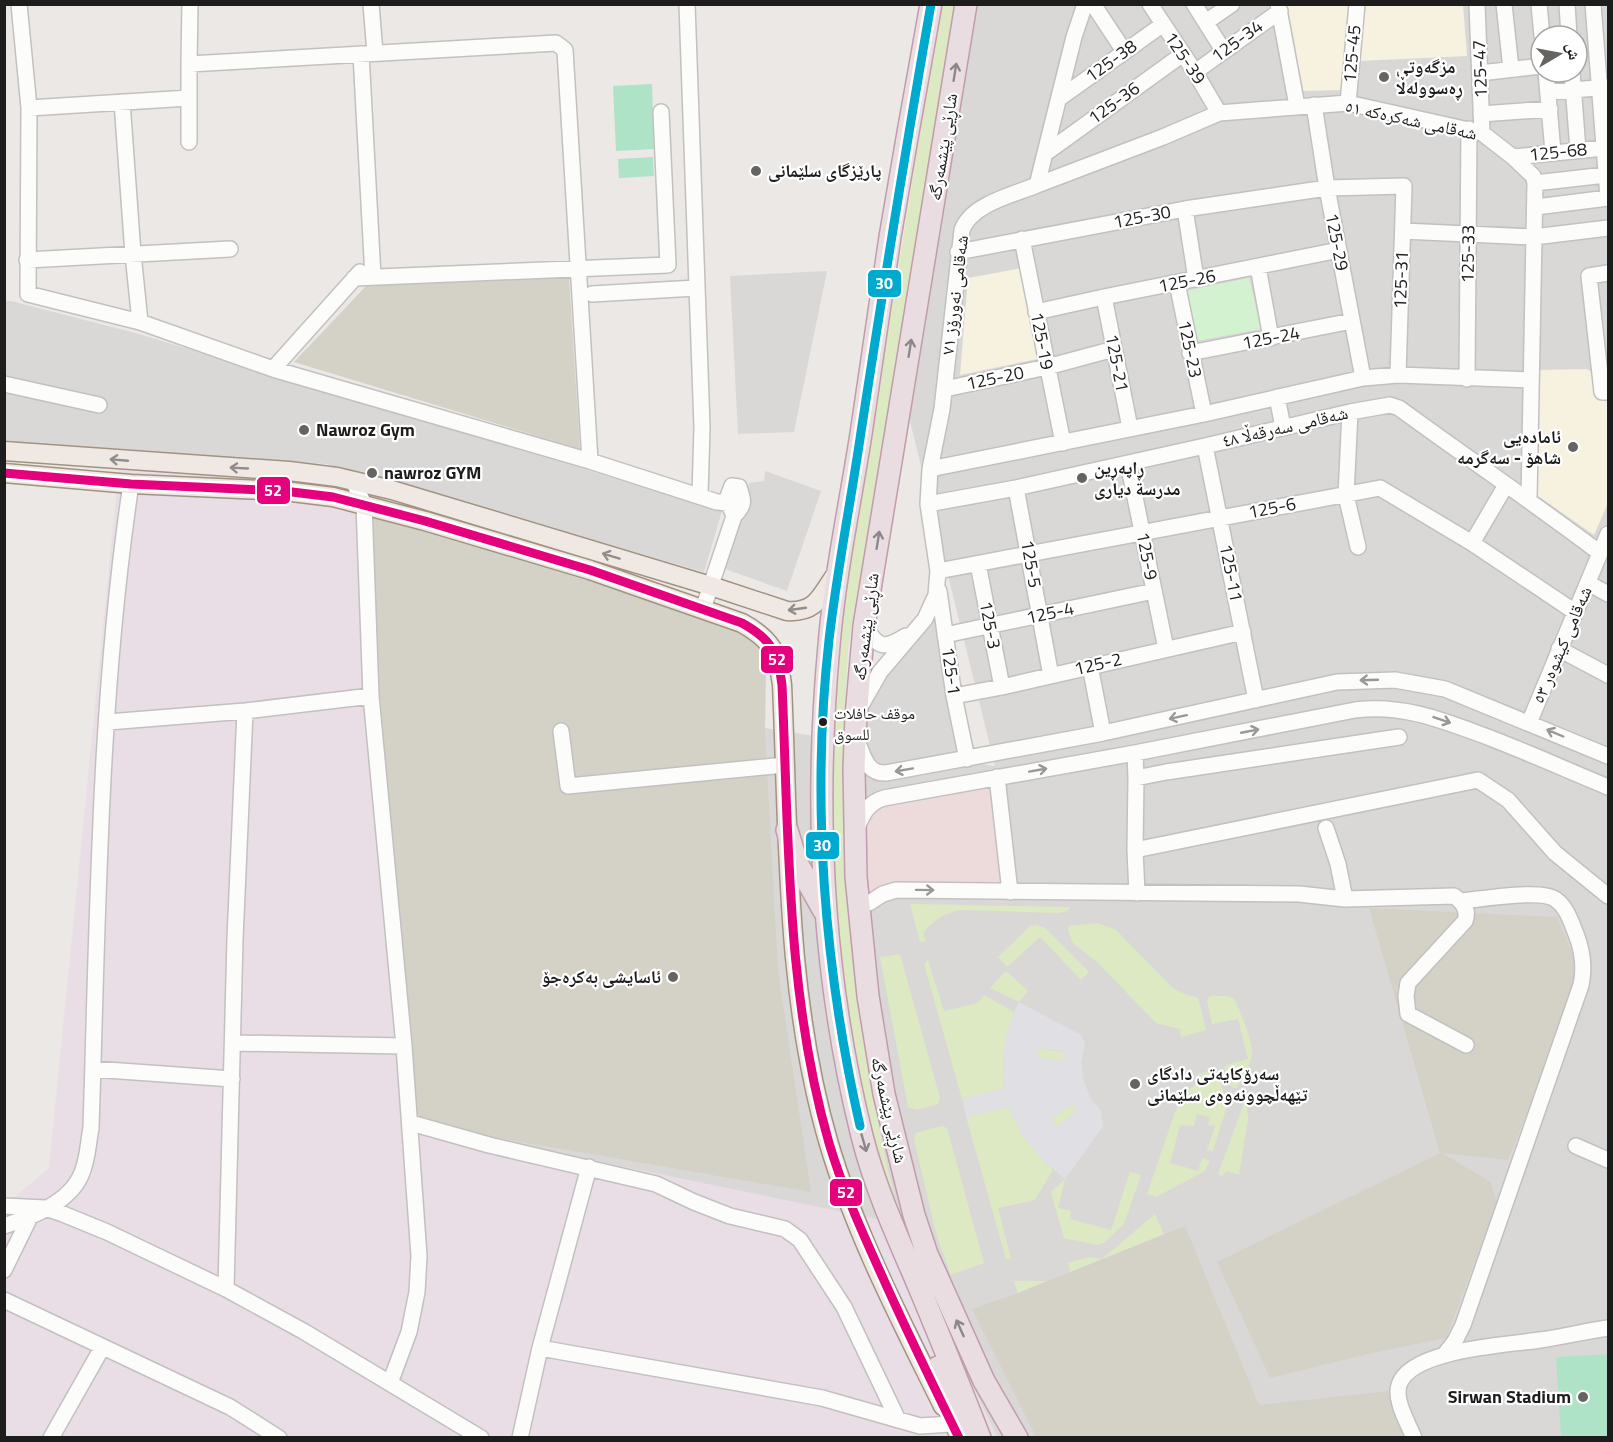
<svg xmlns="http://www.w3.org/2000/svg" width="1613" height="1442" font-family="'Titillium Web','Noto Naskh Arabic',sans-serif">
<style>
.residential{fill:#dad8d7;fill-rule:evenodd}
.commercial{fill:#eddbdb}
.industrial{fill:#e9dde6}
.education{fill:#f6f2df}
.construction{fill:#d4d2c7}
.grass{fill:#dce9c3}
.park{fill:#d3f2cf}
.pitch{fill:#afe3c7}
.plaza{fill:#dfdfe4;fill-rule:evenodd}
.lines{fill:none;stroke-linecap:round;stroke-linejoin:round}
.minor-casing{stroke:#c2c1c0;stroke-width:18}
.major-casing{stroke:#a19381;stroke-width:21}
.highway-casing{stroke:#c19cab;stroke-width:24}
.minor{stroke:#fcfcfb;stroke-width:15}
.major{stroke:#f0e9e3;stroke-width:18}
.highway{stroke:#e9dde1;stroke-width:21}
.bus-1-casing{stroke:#fff;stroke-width:14}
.bus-2-casing{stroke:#fff;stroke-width:14}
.bus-1{stroke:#e5007d;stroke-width:9}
.bus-2{stroke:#00a9ce;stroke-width:9}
.oneway{stroke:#8d8789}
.oneway2{stroke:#918d8a}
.oneway3{stroke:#989897}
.poi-dot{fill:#656463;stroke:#fff;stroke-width:2}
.bus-dot{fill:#1d1d1d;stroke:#fff;stroke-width:2}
.labels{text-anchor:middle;stroke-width:4.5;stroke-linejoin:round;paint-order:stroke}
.bus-label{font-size:16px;fill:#1d1d1d;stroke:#fff;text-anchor:start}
.street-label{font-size:18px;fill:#1d1d1d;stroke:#fff}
.poi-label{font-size:18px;font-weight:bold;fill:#1d1d1d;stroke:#fff;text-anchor:start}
.line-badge{stroke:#fff;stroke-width:2}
.badge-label{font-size:16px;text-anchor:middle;font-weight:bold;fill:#fff}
</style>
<rect width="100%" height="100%" fill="#ebe8e5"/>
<path class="residential" d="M949,5H1608V1437H997L952,1342L411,1123L370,663L857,743L856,716L925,619H934L943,622L962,761L995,766L891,344ZM1541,36H1577V72H1541Z
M827,271L794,432L738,434L730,276Z
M4,301H11L139,334L722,511L704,572L326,464L5,444Z
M765,471L821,491L787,591L725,569L749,483L764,481Z"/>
<path class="commercial" d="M997,777L1010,892L896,890L869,900L863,815L868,807Z"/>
<path class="industrial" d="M119,467L316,482L364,494L411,1123L902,1224L952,1342L997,1437H5L4,1206L49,1168Z"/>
<path class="education" d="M1283,5H1353L1347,90L1299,91Z
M1362,5H1463L1467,56L1358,61Z
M1022,268L1037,359L960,375L968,278Z
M1587,369L1595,374L1597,398L1608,397V503L1594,535L1538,496L1537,370Z"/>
<path class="construction" d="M569,278L580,449L294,362L368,284Z
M364,504L756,630L766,670L765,731L778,970L811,1192L411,1123Z
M1369,908L1557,917L1583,976L1508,1160L1442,1153L1491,1182L1497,1203L1446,1338L1368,1354L1270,1378L1217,1262L1440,1153Z
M1185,1226L1259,1405L1398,1390L1416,1437H1036L972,1309L1018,1293Z"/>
<path class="grass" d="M941,5H955L848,648C845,710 843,773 844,835C845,909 855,984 867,1057C876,1111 885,1164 900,1217L868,1133L845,1014L832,871V692L852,538L885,350Z
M910,904L1071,907L1067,911L1058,913L959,910C944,914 933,920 923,933L926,941L920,942Z
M1097,923L1115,929L1173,988L1182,993L1198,998L1206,1030L1181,1037L1180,1029L1156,1023L1098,963L1073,943L1068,931L1069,926Z
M1036,925L1045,928L1089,972L1081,980L1040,937L1007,967L998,957L1030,926Z
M900,954L940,1098L938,1104L917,1110L908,1107L880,957Z
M928,960L944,1011L978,1003L984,995L1014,1012C1006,1037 1001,1062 1004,1089L962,1099L924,964Z
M1006,971L1028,991L1019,1002L990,988Z
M1210,996H1227L1234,999C1240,1010 1253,1042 1252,1054C1252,1061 1240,1082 1236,1089L1229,1085L1224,1066L1248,1059L1238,1019L1212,1024L1207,1000Z
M1039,1049L1064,1052V1060L1037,1058Z
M1217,1069L1227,1106L1213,1151L1207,1150L1215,1126L1208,1125L1210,1117L1197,1114L1194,1126L1180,1125L1170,1163L1198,1171L1202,1158L1210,1160L1205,1171L1156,1197L1147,1194L1180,1098L1197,1083L1196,1075Z
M1246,1098L1248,1119L1239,1175L1227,1171L1222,1176L1218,1174Z
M1073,1104L1077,1110L1057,1127L1051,1119Z
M1009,1107C1022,1136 1030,1148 1053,1170L1035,1200L998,1208L1011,1259H1006L967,1120L971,1116Z
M942,1126L947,1128L984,1263L951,1275L936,1233L914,1139L916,1133Z
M1130,1172L1141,1175L1124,1224L1105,1242L1098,1245L1064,1238L1051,1192L1065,1179L1058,1208L1071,1211L1070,1219L1111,1230Z
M1155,1214L1164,1234L1070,1272L1068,1263L1089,1257L1102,1259Z
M1014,1281H1046L1018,1293Z"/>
<path class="park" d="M1249,278L1261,329L1195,341L1186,291Z"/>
<path class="pitch" d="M652,84L654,149L616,151L613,86Z
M653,157L654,176L619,178L618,159Z
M1608,1354V1437H1561L1556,1357Z"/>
<path class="plaza" d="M1019,1002L1081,1035L1085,1044L1081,1062L1083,1079L1090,1097L1101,1111L1103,1126L1065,1179L1038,1156L1021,1134L1009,1107L971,1116L967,1120L962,1099L1004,1088L1003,1057L1006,1037L1014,1012ZM1039,1049L1064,1051V1060L1037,1058ZM1073,1104L1077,1110L1057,1127L1052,1118Z"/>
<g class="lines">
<defs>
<path id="minor" d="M19,4L29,108L28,294L140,322L273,369L590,461L717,502L728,503
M371,4L375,53
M687,4L702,427L700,495
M1093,4L1124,51
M1150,4L1195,72L1219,113
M1194,4L1223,50
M1278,4L1297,106
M1477,4L1482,133
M1504,4L1511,69
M1539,4L1542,36
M1567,4L1569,36
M1593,4L1608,198
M1206,22L1232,4
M361,54L373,277
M189,64L190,4
M1195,72L1280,11
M1546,72L1553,152
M1572,72L1578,150
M1480,73L1541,66
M1549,92L1608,87
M1060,98L1162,25
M122,102L133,254L140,322
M1348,103L1357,4
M1314,105L1327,188L1363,378
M29,108L189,98
M1481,114L1550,109
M189,142V64L556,43L565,50L590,461
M1046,153L1183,54
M1513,157L1604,148
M1535,183L1606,175
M1037,185L1163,137L1219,113L1348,103L1482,133L1513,157L1533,176L1535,183L1529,499
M1536,207L1608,198
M1185,209L1196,279
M1403,231L1534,237L1608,228
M1022,239L1063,443
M958,252L1185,209L1327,188L1404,186L1398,375
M27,260L230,249
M1258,267L1271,338
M1608,273L1589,276L1602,392H1608
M354,278L668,265L661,112
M1177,283L1204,414
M592,294L696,288
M1104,297L1130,428
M1036,312L1104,297L1339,250
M1190,353L1352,321
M273,369L360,272
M1467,379L1469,129
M4,384L99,405
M945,389L1047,367L1114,349
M1277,397L1283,427
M1350,412L1346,495L1358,547
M1205,446L1256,700
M1128,463L1166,649
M930,469L1204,414L1363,378L1398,375L1531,380
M353,481L364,504L371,696L404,1046L419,1256L417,1292L409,1332L390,1383
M1016,488L1051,676
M928,504L1016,488L1205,446L1350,412L1390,405L1399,408C1466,457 1534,503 1600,553
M1472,543L1506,485
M978,564L1002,687
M938,571L1380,488L1472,543L1575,612
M1588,583L1608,594
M939,591L954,696L967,759
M703,609L734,516C745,505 744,501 739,487L732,486L727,499L734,516
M864,626C879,648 883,650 906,636
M945,635L1154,591
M1559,649L1608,675
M1090,666L1103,733
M954,696L1002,687L1243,632
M860,707L880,672L925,619L936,595L938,571L928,504L930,469L942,409L962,230C971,204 1013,195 1037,185L1074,37L1085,4
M108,722L245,711L371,696
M1529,723L1608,534
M561,731L568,786L785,765
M858,743C864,757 867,774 886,773L1103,733L1337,682L1395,680L1445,689L1608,756
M1135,753L1136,778L1166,772L1399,737
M997,777L1010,892
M1136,778L1135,850L1137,893
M857,828C863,813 868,803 884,798L1135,753L1355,710C1402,704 1442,720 1485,736C1527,752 1567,770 1608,787
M1135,850L1478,780L1508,800L1555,853L1608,896
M1345,899L1454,896C1463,902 1469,910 1465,921L1408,983L1406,996L1408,1014L1466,1045
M869,903L883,894L896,890L1299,894L1345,899L1338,864L1326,828
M233,1043L404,1046
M93,1069L232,1079
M411,1123L489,1145L656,1184L694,1202L730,1216L785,1229L800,1240L844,1307L898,1420
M1576,1146L1608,1160
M4,1206L45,1208L63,1214L107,1232L226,1289L303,1331L481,1438
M4,1226C31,1217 69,1203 81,1175C88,1160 88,1143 91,1128C98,913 99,697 131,484
M4,1270L30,1217
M226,1289L235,939L245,711
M4,1300L230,1407L279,1438
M540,1348L822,1398L920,1426L952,1424
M1445,1354L1455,1341L1463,1325L1581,985C1585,967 1583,952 1576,934C1571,922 1567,907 1555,899C1541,889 1481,899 1462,901
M51,1438L102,1348
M520,1438L540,1348L589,1167
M1414,1438C1408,1423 1394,1400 1399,1385C1410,1349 1509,1345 1540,1340C1563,1337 1585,1331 1608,1328"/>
<path id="major" d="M4,451L289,471L337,477L392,490L711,586L787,611C818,613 821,594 837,573
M4,473L131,484L284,491L333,497L425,521L590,570L742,623C771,639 778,652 782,685C789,839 785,995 829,1144C856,1235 901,1321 943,1406"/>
<path id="highway" d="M931,4C917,82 903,159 890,237C880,302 871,368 861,434C850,504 835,574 829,645C814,808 822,976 862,1136C875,1188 898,1238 919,1287C940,1337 960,1387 980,1438
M966,4L864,626L856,716L854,769L856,877L868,996L884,1094L914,1215L927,1254L984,1381L1017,1438
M787,830L797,863L824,911
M938,1367L961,1438"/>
</defs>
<use href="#minor" class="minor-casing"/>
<use href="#major" class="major-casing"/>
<use href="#highway" class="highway-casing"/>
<use href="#minor" class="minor"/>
<use href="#major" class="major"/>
<use href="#highway" class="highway"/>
<defs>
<path id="bus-1" d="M4,473L131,484L284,491L333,497L425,521L590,570L742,623C771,639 778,652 782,685C789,839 786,994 829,1143C843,1190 863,1234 883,1278C907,1332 933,1385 959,1438"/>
<path id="bus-2" d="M860,1126C824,968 811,801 829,640C837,570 851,501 861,432C883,289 906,147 931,4"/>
</defs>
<use href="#bus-1" class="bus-1-casing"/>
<use href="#bus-2" class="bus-2-casing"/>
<use href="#bus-1" class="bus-1"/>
<use href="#bus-2" class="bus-2"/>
</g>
<defs><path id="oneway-shaft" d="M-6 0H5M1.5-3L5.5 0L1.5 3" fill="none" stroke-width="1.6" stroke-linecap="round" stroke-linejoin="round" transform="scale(1.5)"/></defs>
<g class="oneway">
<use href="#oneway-shaft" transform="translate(955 72) rotate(-81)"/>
<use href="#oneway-shaft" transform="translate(910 348) rotate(-81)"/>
<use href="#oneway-shaft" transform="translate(878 540) rotate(-81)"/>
<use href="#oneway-shaft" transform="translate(864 1143) rotate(74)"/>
<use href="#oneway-shaft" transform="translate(960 1328) rotate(-114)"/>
</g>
<g class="oneway2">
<use href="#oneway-shaft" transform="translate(119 460) rotate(-175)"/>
<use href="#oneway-shaft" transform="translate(239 468) rotate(-177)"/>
<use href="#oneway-shaft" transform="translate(611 556) rotate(-163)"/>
<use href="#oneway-shaft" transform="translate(797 609) rotate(172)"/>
</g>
<g class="oneway3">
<use href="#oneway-shaft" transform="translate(1369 680) rotate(178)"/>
<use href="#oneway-shaft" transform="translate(1178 717) rotate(168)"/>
<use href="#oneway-shaft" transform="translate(1442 720) rotate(19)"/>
<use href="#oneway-shaft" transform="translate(1250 731) rotate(-11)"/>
<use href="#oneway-shaft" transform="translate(1555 733) rotate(-157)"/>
<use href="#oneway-shaft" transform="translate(904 770) rotate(170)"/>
<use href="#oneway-shaft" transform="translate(1038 770) rotate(-10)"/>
<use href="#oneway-shaft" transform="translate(925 890) rotate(1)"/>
</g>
<g class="poi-dot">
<circle cx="1384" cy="77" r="6"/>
<circle cx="756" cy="171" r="6"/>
<circle cx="304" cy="430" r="6"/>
<circle cx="1573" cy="447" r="6"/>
<circle cx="372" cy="473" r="6"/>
<circle cx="1082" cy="478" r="6"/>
<circle cx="673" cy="977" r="6"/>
<circle cx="1135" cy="1084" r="6"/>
<circle cx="1583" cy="1397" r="6"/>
</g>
<circle class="bus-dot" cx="823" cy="722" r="5"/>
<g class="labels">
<g class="bus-label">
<text x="834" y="719">موقف حافلات<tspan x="834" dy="21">للسوق</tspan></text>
</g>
<g class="street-label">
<text transform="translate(1237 41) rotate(-36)" y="6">125-34</text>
<text transform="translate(1352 54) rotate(-85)" y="6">125-45</text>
<text transform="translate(1185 58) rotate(56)" y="6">125-39</text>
<text transform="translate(1111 61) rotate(-36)" y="6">125-38</text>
<text transform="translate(1480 69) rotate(-92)" y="6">125-47</text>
<text transform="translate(1114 103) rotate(-36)" y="6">125-36</text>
<text transform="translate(1411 120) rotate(12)" y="6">شەقامی شەکرەکە ٥١</text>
<text transform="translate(943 147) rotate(-81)" y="6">شاڕێی پێشمەرگە</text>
<text transform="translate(1558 152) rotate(-6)" y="6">125-68</text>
<text transform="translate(1142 217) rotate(-11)" y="6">125-30</text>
<text transform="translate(1337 242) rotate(79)" y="6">125-29</text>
<text transform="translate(1468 254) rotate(-89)" y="6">125-33</text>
<text transform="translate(1401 280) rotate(-88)" y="6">125-31</text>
<text transform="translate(1187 281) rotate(-11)" y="6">125-26</text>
<text transform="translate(955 295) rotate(-83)" y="6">شەقامی نەورۆز ٧١</text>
<text transform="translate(1271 338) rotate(-11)" y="6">125-24</text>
<text transform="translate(1042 341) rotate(79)" y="6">125-19</text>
<text transform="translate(1190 349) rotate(78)" y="6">125-23</text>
<text transform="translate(1117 363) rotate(79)" y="6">125-21</text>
<text transform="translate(995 378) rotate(-12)" y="6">125-20</text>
<text transform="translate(1285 427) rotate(-13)" y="6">شەقامی سەرقەڵا ٤٨</text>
<text transform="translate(1272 508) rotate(-11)" y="6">125-6</text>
<text transform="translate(1147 556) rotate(79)" y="6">125-9</text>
<text transform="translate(1031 564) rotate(80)" y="6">125-5</text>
<text transform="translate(1231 573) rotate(79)" y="6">125-11</text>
<text transform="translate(1050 613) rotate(-12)" y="6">125-4</text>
<text transform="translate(990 625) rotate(79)" y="6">125-3</text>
<text transform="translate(866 627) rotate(-83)" y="6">شاڕێی پێشمەرگە</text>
<text transform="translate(1562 645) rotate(-67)" y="6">شەقامی کیشوەر ٥٣</text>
<text transform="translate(1098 664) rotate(-13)" y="6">125-2</text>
<text transform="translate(951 671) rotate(82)" y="6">125-1</text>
<text transform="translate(889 1110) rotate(77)" y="6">شاڕێی پێشمەرگە</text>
</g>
<g class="poi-label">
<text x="1396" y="73">مزگەوتی<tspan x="1396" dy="21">ڕەسوولەڵا</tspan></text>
<text x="768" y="177">پارێزگای سلێمانی</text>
<text x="316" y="436">Nawroz Gym</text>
<text x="1561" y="443" text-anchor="end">ئامادەیی<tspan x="1561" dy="21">شاهۆ - سەگرمە</tspan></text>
<text x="1094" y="474">ڕاپەڕین<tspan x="1094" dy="21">مدرسة ديارى</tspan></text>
<text x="384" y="479">nawroz GYM</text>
<text x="661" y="983" text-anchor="end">ئاسایشی بەکرەجۆ</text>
<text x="1147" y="1080">سەرۆکایەتی دادگای<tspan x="1147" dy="21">تێهەڵچوونەوەی سلێمانی</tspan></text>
<text x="1571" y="1403" text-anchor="end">Sirwan Stadium</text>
</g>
</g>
<g class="line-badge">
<rect x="867" y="269" width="35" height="29" rx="6" fill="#00a9ce"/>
<rect x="256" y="476" width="35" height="29" rx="6" fill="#e5007d"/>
<rect x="760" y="645" width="34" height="29" rx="6" fill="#e5007d"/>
<rect x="805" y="831" width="35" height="29" rx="6" fill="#00a9ce"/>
<rect x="829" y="1178" width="34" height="29" rx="6" fill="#e5007d"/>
</g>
<g class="badge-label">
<text x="884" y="289">30</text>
<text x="273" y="496">52</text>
<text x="777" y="665">52</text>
<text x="822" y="851">30</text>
<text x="846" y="1198">52</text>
</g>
<rect width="1613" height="1442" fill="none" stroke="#1d1d1d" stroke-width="12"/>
<g transform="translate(1559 54) rotate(80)"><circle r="28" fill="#ffffff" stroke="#a5a5a5" stroke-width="1.5"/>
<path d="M0-4.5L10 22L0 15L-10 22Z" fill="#656463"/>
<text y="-9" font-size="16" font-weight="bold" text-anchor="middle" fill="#1d1d1d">ش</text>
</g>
</svg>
